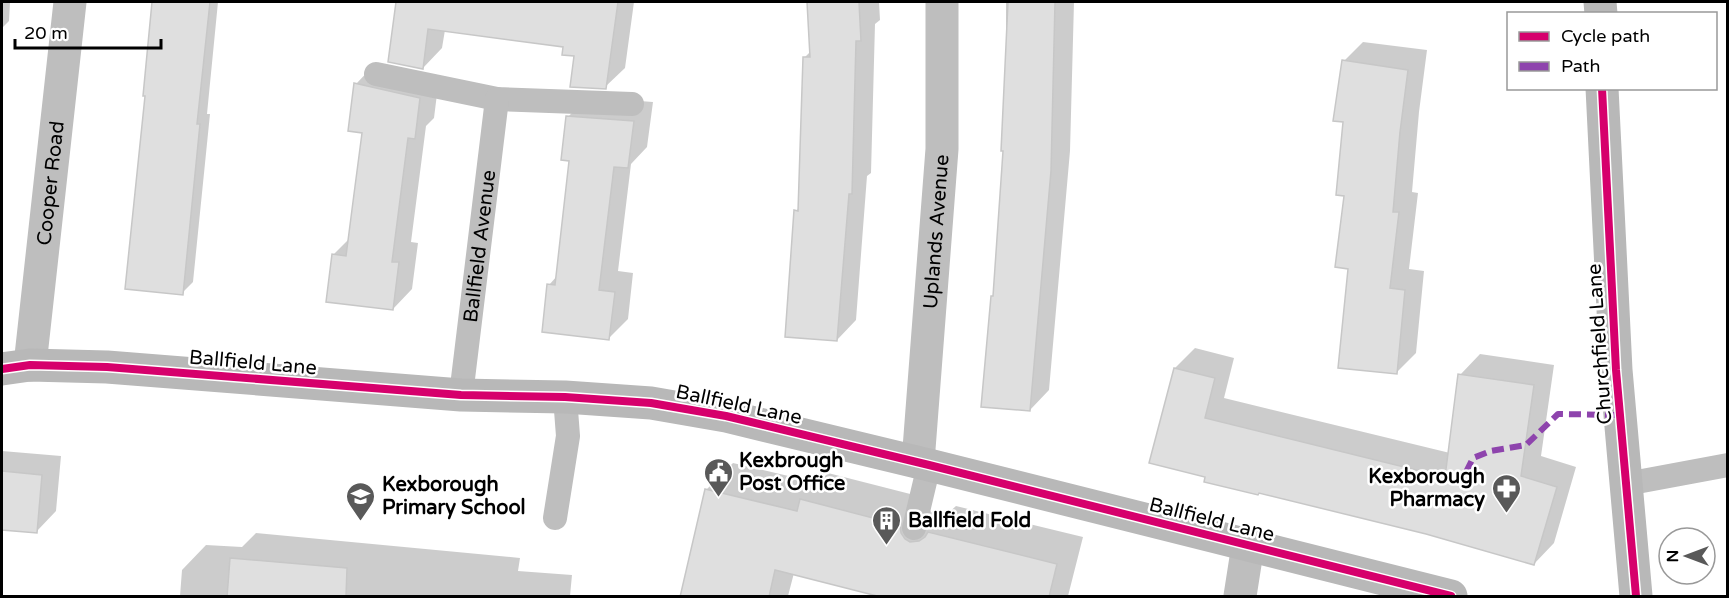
<svg xmlns="http://www.w3.org/2000/svg" width="1729" height="598" font-family="'Varela Round',sans-serif">
<style>
.shadow{fill:#0003}
.building{fill:#dfdfdf;stroke:#c7c7c7;stroke-width:1.5}
.lines{fill:none;stroke-linecap:round;stroke-linejoin:round}
.lane{stroke:#bebebe;stroke-width:24}
.street{stroke:#bebebe;stroke-width:33}
.secondary{stroke:#b8b8b8;stroke-width:33}
.quiet{stroke:#8e44ad;stroke-width:6;stroke-dasharray:12 6;stroke-linecap:butt}
.cycleway-casing{stroke:#fff;stroke-width:11}
.cycleway{stroke:#d6006c;stroke-width:8}
.labels{text-anchor:middle;stroke-width:5;stroke-linejoin:round;paint-order:stroke}
.street-label{font-size:20px;fill:#000;stroke:#fff}
.poi-label{font-size:20px;font-weight:bold;fill:#000;stroke:#fff;text-anchor:start}
</style>
<rect width="100%" height="100%" fill="#fff"/>
<path class="shadow" d="M2,2H10L9,21L2,28Z
M154,2H218L207,114H210L193,282L182,293L127,288Z
M397,2H634L625,68L605,87L575,55L564,46L445,30L442,48L423,68L389,61Z
M809,2H879L880,20L875,24L871,173L867,176L856,320L837,340L796,211L800,207L804,58L811,51Z
M1006,2H1074L1070,151L1049,390L1030,410L992,297L994,295L1005,149L1008,30H1006Z
M1363,42L1427,50L1419,112L1412,192L1418,193L1409,269L1424,271L1416,353L1396,373L1350,267L1345,194L1344,61Z
M375,64L439,78L434,118L426,126L411,242L418,243L412,289L393,309L333,255L350,238L363,131L356,84Z
M587,97L653,102L647,147L631,164L618,271L633,273L628,319L608,339L549,285L557,276L571,160L568,117Z
M1195,348L1234,358L1224,398L1450,453L1460,375L1480,354L1554,365L1541,456L1576,467L1554,543L1534,564L1426,532L1207,476L1175,368Z
M2,451L61,456L56,511L37,531L2,528Z
M733,463L818,483L828,473L926,498L927,505L931,512L937,515H946L956,506L1083,537L1068,596H887L794,573L788,596H724L706,490Z
M256,533L520,558L518,571L572,575L570,596H180L182,570L206,545L242,547Z"/>
<path class="building" d="M152,2H210L197,124H200L183,295L125,289L145,96H143Z
M396,2H618L606,89L570,87L574,56L562,55L563,47L428,29L423,69L388,62Z
M807,2H859L861,41H856L852,194H849L837,341L785,337L794,210L798,211L803,57H810Z
M1008,2H1055L1051,171L1030,411L981,407L991,296H993L1003,151H1001Z
M1342,60L1408,70L1400,132L1393,212H1399L1390,288L1405,290L1397,374L1338,368L1348,269L1335,267L1344,196L1336,195L1343,122L1333,121Z
M354,83L420,98L415,139L408,138L392,262H399L393,310L326,302L332,254L346,256L354,194L362,133L348,131Z
M566,116L634,121L628,168L614,167L599,290L615,292L609,340L542,332L547,284L555,285L569,161L561,160Z
M1174,368L1215,378L1205,418L1445,477L1458,374L1534,385L1521,476L1557,487L1534,565L1426,534L1259,493L1258,495L1204,482L1205,477L1149,463Z
M2,471L42,475L37,533L2,530Z
M705,489L797,511L800,499L900,525L901,533L905,539L910,542L919,541L925,537L928,532L1057,564L1049,597H881L775,570L769,597H680Z
M230,558L347,568L346,597H227Z"/>
<g class="lines">
<g class="lane">
<path d="M376,74L497,99L632,104"/>
<path id="s1" d="M461,395L497,99"/>
<path d="M1626,484L1728,465"/>
<path d="M555,518L568,436L565,397"/>
<path d="M914,528L929,465"/>
</g>
<g class="street">
<path id="s2" d="M30,365L70,2"/>
<path id="s3" d="M918,462L942,149V2"/>
<path d="M1240,596L1248,545"/>
</g>
<path class="secondary" d="M1600,2L1601,14
M1602,88L1616,370L1636,596
M2,369L30,365L107,367L461,395L565,397L651,403L726,416L929,465L1451,596"/>
<path class="quiet" d="M1466,472L1473,458L1491,451L1526,445L1558,414L1620,415"/>
<defs>
<path id="cycleway" d="M1602,88L1616,370L1636,596
M2,369L30,365L107,367L461,395L565,397L651,403L726,416L929,465L1451,596"/>
</defs>
<use href="#cycleway" class="cycleway-casing"/>
<use href="#cycleway" class="cycleway"/>
</g>
<defs>
<symbol id="civic-pin" viewBox="-11 -11 22 30"><path d="M0 17L-7.5 6A9.5 9.5 0 1 1 7.5 6Z" fill="#595959" stroke="#fff"/><path d="M-.6-6.5H3V-4.5H.6V-3L4-1V1h2V6H-6V1h2V-1L-.6-3ZM-1.2 2.5V6h2.4V2.5Z" fill="#fff"/></symbol>
<symbol id="pharmacy-pin" viewBox="-11 -11 22 30"><path d="M0 17L-7.5 6A9.5 9.5 0 1 1 7.5 6Z" fill="#595959" stroke="#fff"/><path d="M-2-6h4v4h4v4h-4v4h-4v-4h-4v-4h4Z" fill="#fff"/></symbol>
<symbol id="school-pin" viewBox="-11 -11 22 30"><path d="M0 17L-7.5 6A9.5 9.5 0 1 1 7.5 6Z" fill="#595959" stroke="#fff"/><path d="M0-5L7-2L0 1L-7-2ZM-4 1L0 2.5L4 1V4Q0 6-4 4Z" fill="#fff"/></symbol>
<symbol id="building-pin" viewBox="-11 -11 22 30"><path d="M0 17L-7.5 6A9.5 9.5 0 1 1 7.5 6Z" fill="#595959" stroke="#fff"/><path d="M-4-6H4V6H1V3H-1V6H-4ZM-2.5-4.3h1.7v1.8h-1.7ZM.8-4.3h1.7v1.8H.8ZM-2.5-1h1.7V.8h-1.7ZM.8-1h1.7V.8H.8Z" fill="#fff"/></symbol>
</defs>
<g fill-rule="evenodd">
<use href="#civic-pin" x="702" y="456" width="33" height="45"/>
<use href="#pharmacy-pin" x="1490" y="472" width="33" height="45"/>
<use href="#school-pin" x="344" y="480" width="33" height="45"/>
<use href="#building-pin" x="870" y="504" width="33" height="45"/>
</g>
<g class="labels">
<g class="street-label">
<text dy="7" stroke="none"><textPath href="#s2" startOffset="183">Cooper Road</textPath></text>
<text dy="7" stroke="none"><textPath href="#s3" startOffset="231">Uplands Avenue</textPath></text>
<text dy="7" stroke="none"><textPath href="#s1" startOffset="150">Ballfield Avenue</textPath></text>
<text transform="translate(1599 344) rotate(-94)" y="7">Churchfield Lane</text>
<text transform="translate(253 362) rotate(5)" y="7">Ballfield Lane</text>
<text transform="translate(739 404) rotate(12)" y="7">Ballfield Lane</text>
<text transform="translate(1212 519) rotate(14)" y="7">Ballfield Lane</text>
</g>
<g class="poi-label">
<text x="739" y="467">Kexbrough<tspan x="739" dy="23">Post Office</tspan></text>
<text x="1485" y="483" text-anchor="end">Kexborough<tspan x="1485" dy="23">Pharmacy</tspan></text>
<text x="382" y="491">Kexborough<tspan x="382" dy="23">Primary School</tspan></text>
<text x="908" y="527">Ballfield Fold</text>
</g>
</g>
<rect width="1729" height="598" fill="none" stroke="#000000" stroke-width="6"/>
<rect x="1507" y="12" width="210" height="78" fill="#ffffff" stroke="#999999" stroke-width="1.5"/>
<rect x="1519" y="32" width="30" height="9" fill="#d6006c" stroke="#999999" stroke-width="1.5"/>
<text x="1561" y="42" font-size="18" fill="#000000">Cycle path</text>
<rect x="1519" y="62" width="30" height="9" fill="#8e44ad" stroke="#999999" stroke-width="1.5"/>
<text x="1561" y="72" font-size="18" fill="#000000">Path</text>
<g transform="translate(1687 556) rotate(270)"><circle r="28" fill="#ffffff" stroke="#999999" stroke-width="1.5"/>
<path d="M0-4.5L10 22L0 15L-10 22Z" fill="#595959"/>
<text y="-9" font-size="16" font-weight="bold" text-anchor="middle" fill="#000000">N</text>
</g>
<path d="M15 39v9h146v-9" fill="none" stroke="#000000" stroke-width="3"/>
<text x="24" y="39" font-size="18" fill="#000000" stroke="#ffffff" stroke-width="4.5" paint-order="stroke">20 m</text>
</svg>
